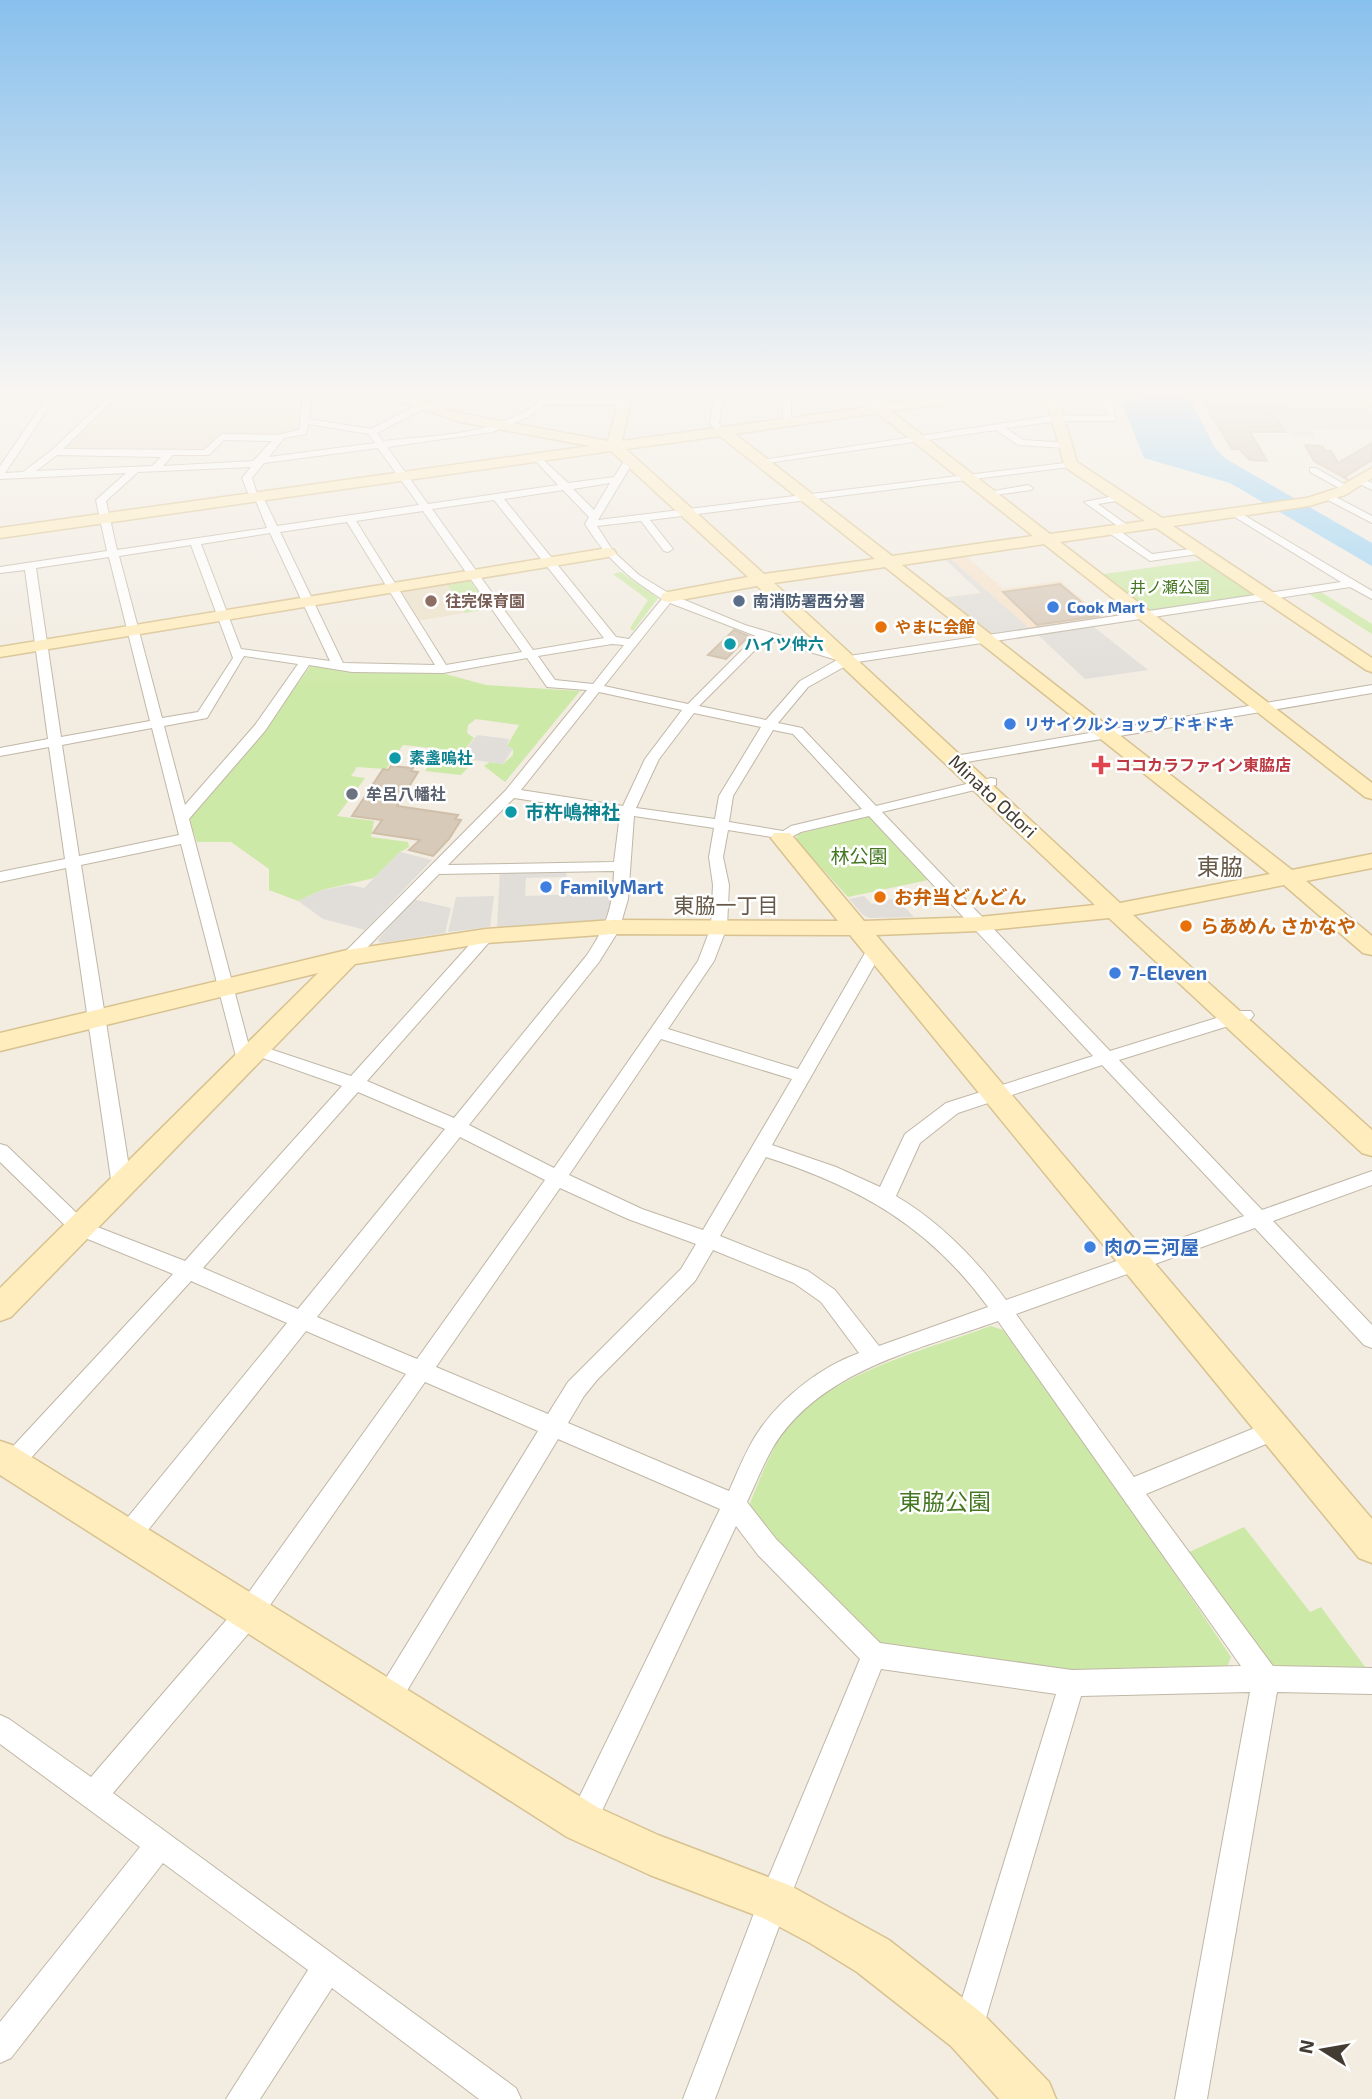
<svg xmlns="http://www.w3.org/2000/svg" width="1372" height="2099" font-family="'Exo 2','Noto Sans JP',sans-serif">
<style>
.commercial{fill:#f6e2ca}
.education{fill:#ece1ca}
.green{fill:#cde9a7}
.parking{fill:#e1deda}
.water{fill:#98d1f4}
.building{fill:#d7cab9;stroke:#cfbfa9;stroke-width:2}
.lines{fill:none;stroke-linecap:round;stroke-linejoin:round}
.street-casing{stroke:#c0b7a6;stroke-width:2}
.secondary-casing{stroke:#d8c290;stroke-width:3}
.street{fill:#fff;fill-rule:evenodd}
.secondary{fill:#ffedbe;fill-rule:evenodd}
.education-dot{fill:#8d6e63;stroke:#fff;stroke-width:2.5}
.service-dot{fill:#5c6f8a;stroke:#fff;stroke-width:2.5}
.shop-dot{fill:#3f7fe0;stroke:#fff;stroke-width:2.5}
.food-dot{fill:#e8710a;stroke:#fff;stroke-width:2.5}
.culture-dot{fill:#0f9aa8;stroke:#fff;stroke-width:2.5}
.health-dot{fill:#e0444e;stroke:#fff;stroke-width:2.5}
.worship-dot{fill:#6b7280;stroke:#fff;stroke-width:2.5}
.labels{text-anchor:middle;stroke-width:5;stroke-linejoin:round;paint-order:stroke}
.far-park-label{font-size:16px;fill:#457723;stroke:#fff}
.far-education-label{font-size:16px;font-weight:bold;fill:#785e54;stroke:#fff;text-anchor:start}
.far-service-label{font-size:16px;font-weight:bold;fill:#4e5e75;stroke:#fff;text-anchor:start}
.far-shop-label{font-size:16px;font-weight:bold;fill:#366cbe;stroke:#fff;text-anchor:start}
.far-food-label{font-size:16px;font-weight:bold;fill:#c56008;stroke:#fff;text-anchor:start}
.far-culture-label{font-size:16px;font-weight:bold;fill:#0d838f;stroke:#fff;text-anchor:start}
.far-health-label{font-size:16px;font-weight:bold;fill:#be3a42;stroke:#fff;text-anchor:start}
.far-worship-label{font-size:16px;font-weight:bold;fill:#5b616d;stroke:#fff;text-anchor:start}
.street-label{font-size:19px;fill:#433c32;stroke:#fff}
.culture-label{font-size:19px;font-weight:bold;fill:#0d838f;stroke:#fff;text-anchor:start}
.park-label{font-size:19px;fill:#457723;stroke:#fff}
.shop-label{font-size:19px;font-weight:bold;fill:#366cbe;stroke:#fff;text-anchor:start}
.food-label{font-size:19px;font-weight:bold;fill:#c56008;stroke:#fff;text-anchor:start}
.neighbourhood-label{font-size:21px;fill:#665948;stroke:#fff}
.quarter-label{font-size:23px;fill:#665948;stroke:#fff}
.near-park-label{font-size:23px;fill:#457723;stroke:#fff}
</style>
<rect width="100%" height="100%" fill="#f2ece1"/>
<path class="commercial" d="M965,555L1003,589L1060,581L1107,620L992,636L941,598L981,593L943,557Z"/>
<path class="education" d="M303,395L300,431L271,437L220,436L204,451L60,450L115,397Z
M445,581L465,613L416,621L397,589Z"/>
<path class="green" d="M1204,560L1256,594L1255,596L1150,611L1104,574Z
M621,572L658,598L633,631L630,628L648,600L613,574Z
M468,577L490,609L465,613L445,581Z
M1321,592L1372,624V634L1309,594Z
M311,665L347,670L442,673L486,685L580,691L505,782L484,766L490,762L503,764L513,755V749L507,746L519,725L476,719L468,725L467,733L474,738L459,757L475,760L461,775L425,771L440,749L403,745L386,769L357,767L351,776L365,778L337,816L374,821L371,837L408,842L409,847L400,852L374,878L322,890L298,901L269,890V869L231,842H197L189,820L266,728Z
M871,816L928,880L848,897L796,840L798,834Z
M991,1326L1003,1330L1110,1477L1231,1657L1226,1669L1091,1674L879,1646L772,1539L748,1508C757,1487 765,1464 776,1444C812,1377 923,1351 991,1326Z
M1244,1527L1310,1612L1321,1607L1368,1671L1266,1666L1185,1554Z"/>
<path class="parking" d="M1266,402L1291,403L1294,406L1365,407L1372,415V430L1311,429L1316,437L1291,436Z
M951,559L1031,630L992,636L941,598L981,593L946,560Z
M1094,627L1148,670L1085,679L1038,635Z
M477,735L509,739L507,746L513,749L503,764L460,758Z
M400,852L432,860L365,930L323,919L298,901L322,890L349,885L364,888Z
M566,869L567,877L526,878L525,896L612,893V905L608,916L603,920L497,927L500,870Z
M494,896L490,927L448,932L456,897Z
M864,896L872,904L896,898L914,917L870,918L863,915L849,899Z
M413,899L451,908L445,933L381,943L378,940Z"/>
<path class="water" d="M1149,395H1188L1215,448L1226,459L1372,543V566L1230,483L1144,458L1122,403Z"/>
<path class="building" d="M1203,402L1264,403L1286,432H1250L1267,461L1250,460L1239,449H1232Z
M1372,443V460L1346,476L1347,479L1314,461L1305,445L1322,446L1325,451H1331L1338,463Z
M1060,584L1098,616L1037,625L1003,592Z
M734,630L749,636L726,659L708,655Z
M391,766L413,768L411,771L418,772L397,806L458,815L455,819L461,820L449,839L433,856L409,850L420,840L373,833L382,820L352,816L383,769L388,770Z"/>
<g class="lines">
<defs>
<path id="street" d="M49,395H57L5,473L23,472L52,450L110,395H118L63,449L204,450L222,434L277,435L299,430L303,395H311L309,419L371,429L417,405H423V409L377,433L383,441C435,435 495,436 539,402L506,395L543,398L545,395H553L551,398L627,400L624,405L547,404L526,418L493,432L387,447L428,504L558,485L534,459L532,457L537,454L568,483L614,477L627,457H633L635,459L598,520L1073,462V466L1070,467L650,520L673,549L668,552L664,551L641,521L597,526L613,551L639,575L670,594L745,625L849,656L1341,582L1233,516V512L1237,511L1372,591V599L1350,587L851,663L808,687L778,723L802,728L876,806L991,778L996,779V785L882,812L1110,1051L1239,1011H1251L1254,1015L1251,1019L1119,1060L1262,1210L1372,1171V1185L1273,1221L1372,1325V1348L1364,1345L1255,1228L1016,1314L1134,1477L1267,1423L1275,1420L1283,1423L1286,1430L1283,1437L1146,1494L1273,1666L1372,1668V1694L1277,1692L1207,2099H1175L1250,1692L1081,1696L983,2028L979,2039L968,2043L957,2039L953,2028L1056,1694L881,1669L789,1900L715,2099H683L759,1900L860,1659L758,1555L736,1526L592,1832L582,1836L572,1832L568,1822L572,1812L720,1509L558,1439L396,1709L387,1713L378,1709L374,1700L378,1691L538,1431L425,1382L259,1621L113,1793L516,2088L521,2099H479L332,1988L260,2099H226L308,1970L163,1863L11,2058L0,2063V2022L140,1847L0,1744V1715L9,1719L91,1777L241,1603L406,1374L306,1331L137,1544L128,1547L119,1544L116,1536L119,1528L287,1323L191,1281L20,1470L12,1473L4,1470L0,1463L4,1456L173,1274L73,1233L0,1162V1144L7,1146L87,1223L185,1261L342,1086L251,1054L254,1064L251,1068H239L181,844L81,865L132,1186L129,1191L122,1193L115,1191L112,1186L66,868L0,882V872L65,859L49,747L0,756V748L48,739L25,570L0,573V567L107,551L96,500L126,473L0,479V466ZM308,424L369,434L375,443L269,457L284,438L306,434ZM224,440L272,441L253,461L163,466L173,455H209ZM378,448L419,505L277,526L263,497L257,494L252,478L264,463ZM57,455L161,457L152,466L36,471ZM251,467L242,478L248,493L254,496L267,528L117,550L106,501L138,472ZM610,483L594,510L573,489ZM563,490L589,517L585,524C607,559 626,576 662,599L629,639L616,637L504,499ZM494,500L604,638L533,650L432,509ZM423,511L522,652L446,665L356,521ZM347,522L435,665L343,663L280,532ZM270,533L330,661L241,649L201,544ZM191,545L233,658L198,712L162,718L119,556ZM109,557L150,721L61,737L36,568ZM670,603L756,636L688,704L604,686ZM766,639L837,660L800,681L766,720L699,706ZM612,644L624,645L593,684L555,680L538,656ZM244,656L298,664L255,725L185,805L164,726L207,718ZM527,658L547,687L587,690L506,790L339,958L347,963L353,962L439,874L614,871C613,907 607,925 587,955L454,1118L367,1081L492,939L494,936L492,933H480L351,1076L258,1045L250,1050L189,819L265,731L309,665L352,672L443,673ZM599,692L682,710L645,759L623,806L521,790ZM694,713L761,727L719,796L715,819L636,808L659,759ZM152,728L179,835L79,856L62,745ZM773,730L793,734L862,809L791,826L783,831L729,822L733,796ZM514,798L620,814L614,862L448,865ZM634,816L714,828L709,857L713,885L711,927L698,961L554,1168L469,1125L599,962L619,930L628,899ZM869,816L1093,1056L946,1103L905,1134L880,1187L836,1167L772,1145L883,950L881,946H869L798,1069L668,1029L714,961L727,927L729,885L723,857L728,830L772,837L782,842L801,832ZM661,1039L792,1079L703,1230L642,1209L569,1175ZM1102,1065L1244,1216L1006,1300C976,1259 940,1222 896,1196L920,1143L958,1113ZM358,1092L445,1129L298,1309L203,1268ZM460,1137L545,1180L417,1359L317,1317ZM766,1157C859,1187 929,1226 988,1307L879,1346L835,1290L808,1271L720,1236ZM560,1188L628,1219L696,1244L681,1269L568,1382L548,1414L436,1367ZM713,1250L794,1283L821,1302L859,1353C820,1367 781,1398 758,1432C746,1450 738,1471 729,1491L568,1423L584,1396L597,1380L695,1281ZM998,1321L1241,1666L1072,1670L880,1643L776,1539L747,1502C755,1485 763,1465 772,1449C819,1370 918,1350 998,1321Z
M715,395H723L719,423L722,428L718,431L710,424Z
M783,395H791V418L787,421L783,418Z
M866,395H874L882,405L875,407Z
M1114,395H1124L1112,402L1116,421H1057L1006,428L1023,440L1068,443L1070,445L1065,448L1018,445L996,430L761,464L756,461L1057,415L1108,416L1103,401Z
M1310,468H1316L1351,488L1343,490L1310,472Z
M1359,477L1372,483V490L1356,482V478Z
M1028,485L1033,488L1031,490L988,496L983,493Z
M1330,494L1372,516V523L1326,499L1325,497Z
M1119,495L1123,496V500L1098,504L1130,527V531L1126,532L1084,502Z
M1109,529H1117L1152,554L1198,548L1203,551L1198,554L1150,561L1109,533Z
M1372,685V693L955,764L948,760L955,756Z"/>
<path id="secondary" d="M0,395H147L141,399L0,401Z
M380,395H398L463,414L608,441L620,395H632L622,441L955,395H986L980,399L891,411L1050,534L1145,521L1065,467L1045,395H1057L1077,462L1162,518L1307,498L1335,489L1372,468V478L1345,495L1309,506L1173,526L1372,658V672L1366,670L1156,528L1060,542L1372,783V799L1365,797L1044,544L902,565L1292,870L1372,854V868L1306,881L1372,936V955L1363,953L1284,885L1133,915L1372,1130V1156L1362,1153L1109,918L979,931L876,935L1372,1519V1563L1359,1558L850,935L613,934L486,943L355,964L11,1317L0,1321V1288L318,973L0,1051V1033L347,950L486,929L613,920L838,921L771,838L774,833H790L864,921L979,917L1095,905L757,586L669,602L663,601L661,597L663,593L748,577L611,451L0,538V528L590,446L461,422ZM877,413L1033,536L892,556L735,434ZM720,436L875,559L764,574L626,449ZM885,567L1270,874L1120,903L774,583Z
M1358,395H1371L1372,407Z
M608,548L614,550L616,553L614,556L0,657V647Z
M0,1441L12,1445L597,1807L658,1835L789,1885L889,1940L983,2014L1049,2082L1056,2099H999L951,2046L857,1972L810,1943L763,1918L650,1875L567,1837L0,1475Z"/>
</defs>
<use href="#street" class="street-casing"/>
<use href="#secondary" class="secondary-casing"/>
<use href="#street" class="street"/>
<use href="#secondary" class="secondary"/>
</g>
<linearGradient id="sky" x2="0" y2="1"><stop stop-color="#88c0ed"/><stop offset="0.57" stop-color="#f9f6f2"/><stop offset="1" stop-color="#f9f6f2" stop-opacity="0"/></linearGradient>
<rect width="1372" height="688" fill="url(#sky)"/>
<circle class="education-dot" cx="431" cy="601" r="7"/>
<circle class="service-dot" cx="739" cy="601" r="7"/>
<g class="shop-dot">
<circle cx="1053" cy="607" r="7"/>
<circle cx="1010" cy="724" r="7"/>
<circle cx="546" cy="887" r="7"/>
<circle cx="1115" cy="973" r="7"/>
<circle cx="1090" cy="1247" r="7"/>
</g>
<g class="food-dot">
<circle cx="881" cy="627" r="7"/>
<circle cx="880" cy="897" r="7"/>
<circle cx="1186" cy="926" r="7"/>
</g>
<g class="culture-dot">
<circle cx="730" cy="644" r="7"/>
<circle cx="395" cy="758" r="7"/>
<circle cx="511" cy="812" r="7"/>
</g>
<path class="health-dot" d="M1097.5 754.5h7v7h7v7h-7v7h-7v-7h-7v-7h7z"/>
<circle class="worship-dot" cx="352" cy="794" r="7"/>
<g class="labels">
<g class="far-park-label">
<text x="1170" y="593">井ノ瀬公園</text>
</g>
<g class="far-education-label">
<text x="445" y="607">往完保育園</text>
</g>
<g class="far-service-label">
<text x="753" y="607">南消防署西分署</text>
</g>
<g class="far-shop-label">
<text x="1067" y="613">Cook Mart</text>
<text x="1024" y="730">リサイクルショップ ドキドキ</text>
</g>
<g class="far-food-label">
<text x="895" y="633">やまに会館</text>
</g>
<g class="far-culture-label">
<text x="744" y="650">ハイツ仲六</text>
<text x="409" y="764">素盞嗚社</text>
</g>
<g class="far-health-label">
<text x="1115" y="771">ココカラファイン東脇店</text>
</g>
<g class="far-worship-label">
<text x="366" y="800">牟呂八幡社</text>
</g>
<g class="street-label">
<text transform="translate(993 796) rotate(43)" y="7">Minato Odori</text>
</g>
<g class="culture-label">
<text x="525" y="819">市杵嶋神社</text>
</g>
<g class="park-label">
<text x="859" y="863">林公園</text>
</g>
<g class="shop-label">
<text x="560" y="894">FamilyMart</text>
<text x="1129" y="980">7-Eleven</text>
<text x="1104" y="1254">肉の三河屋</text>
</g>
<g class="food-label">
<text x="894" y="904">お弁当どんどん</text>
<text x="1200" y="933">らあめん さかなや</text>
</g>
<g class="neighbourhood-label">
<text x="726" y="913">東脇一丁目</text>
</g>
<g class="quarter-label">
<text x="1220" y="875">東脇</text>
</g>
<g class="near-park-label">
<text x="945" y="1510">東脇公園</text>
</g>
</g>
<g transform="translate(1323 2050) rotate(281)" stroke="#ffffff" stroke-width="5" paint-order="stroke">
<path d="M0-5L12 26L0 18L-12 26Z" fill="#433c32"/>
<text y="-10" font-size="19" font-weight="bold" text-anchor="middle" fill="#433c32">N</text>
</g>
</svg>
